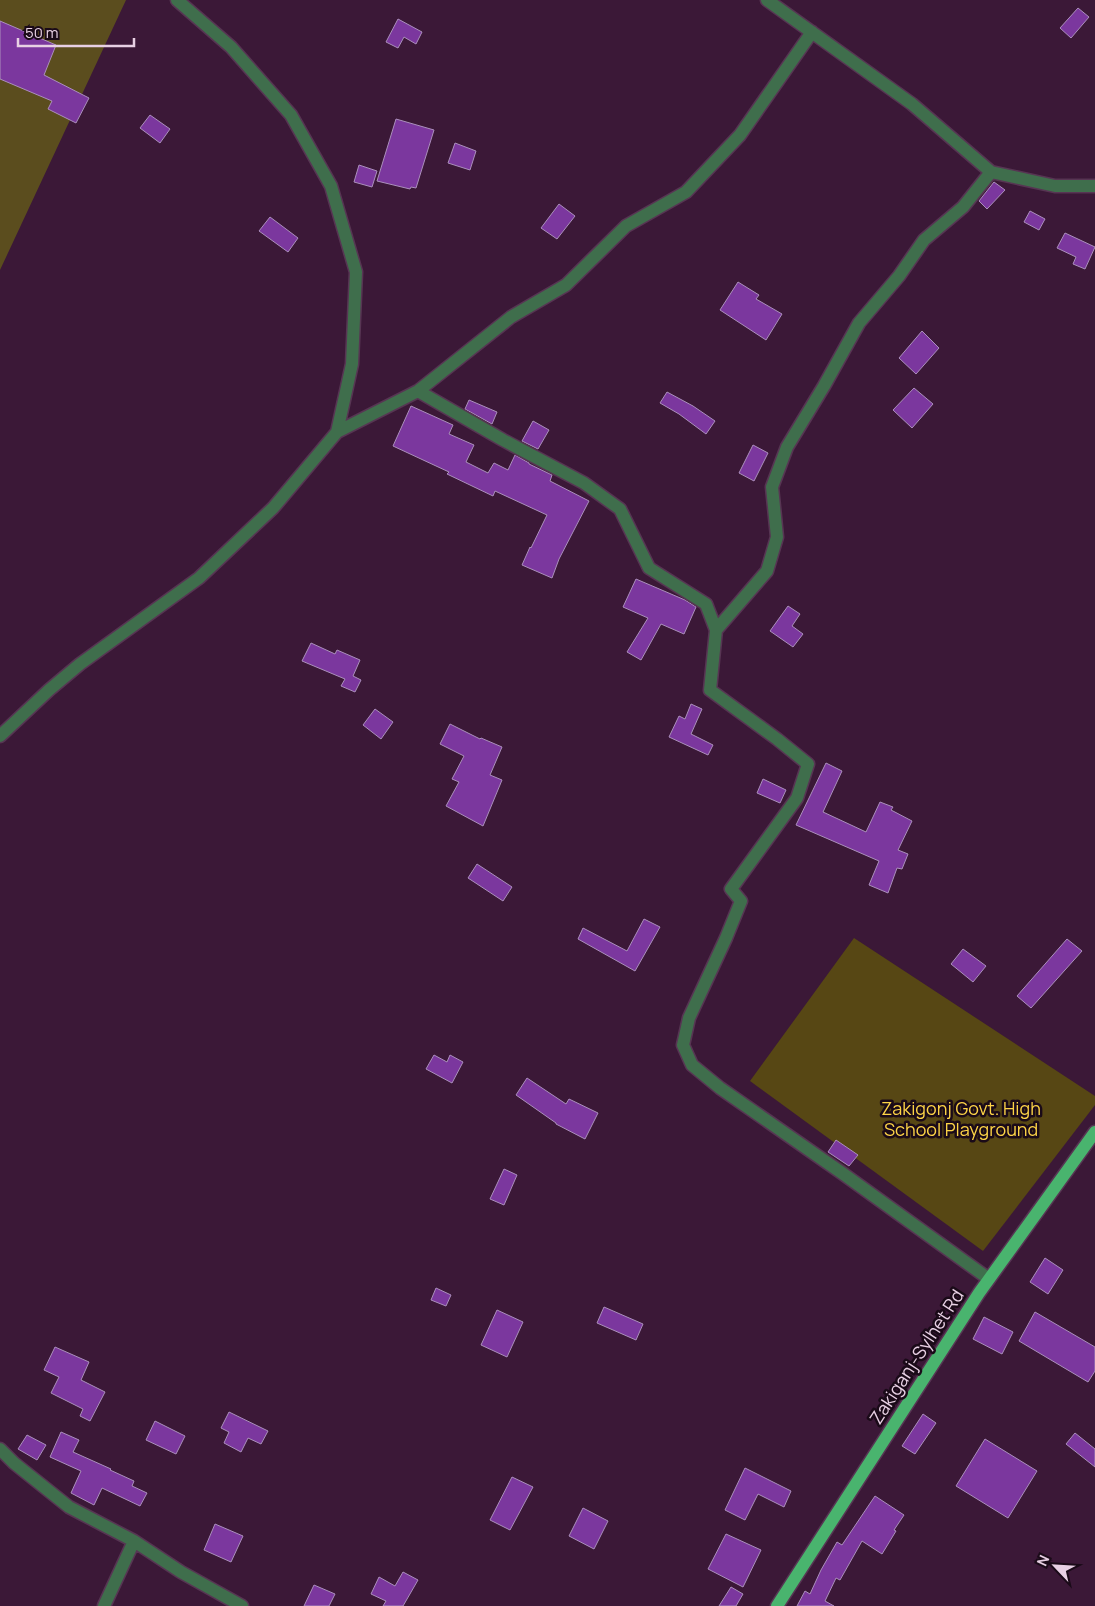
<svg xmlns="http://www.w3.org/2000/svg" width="1095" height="1606" font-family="Manrope,sans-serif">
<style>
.green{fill:#574714}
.forest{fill:#5b4d1e}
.building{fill:#7b379e;stroke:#ab8fbc}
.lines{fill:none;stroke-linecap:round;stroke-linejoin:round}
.minor-casing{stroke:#573553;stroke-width:15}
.major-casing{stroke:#573553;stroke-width:15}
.minor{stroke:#3f6e4c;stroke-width:12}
.major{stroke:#49b46e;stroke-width:12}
.labels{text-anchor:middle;stroke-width:5;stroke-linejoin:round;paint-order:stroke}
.park-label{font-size:18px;fill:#fdd447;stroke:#1a0a18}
.street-label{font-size:18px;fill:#e8d0e4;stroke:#1a0a18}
</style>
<rect width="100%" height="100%" fill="#3b1837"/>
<path class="green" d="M854,938L1095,1096V1105L983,1251L750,1081Z"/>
<path class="forest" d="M0,0H126L0,270Z"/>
<path class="building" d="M1078,8L1089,17L1071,38L1060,28Z
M398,19L422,32L416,44L404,37L398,48L386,42Z
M0,21L56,45L44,75L89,98L76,123L48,109L52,101L0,79Z
M150,115L170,129L160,143L140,128Z
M396,119L434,130L416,188L411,187L410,189L377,181Z
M455,143L476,151L470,170L448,163Z
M359,165L377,171L372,187L354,182Z
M994,182L1005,190L987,209L979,201Z
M559,204L575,216L557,239L541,228Z
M1030,211L1045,219L1039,230L1024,222Z
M270,217L298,238L288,252L259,231Z
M1065,233L1095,247L1085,269L1073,264L1076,257L1057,248Z
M738,282L759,295L756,299L782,314L766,340L720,310Z
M922,331L939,348L916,374L899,358Z
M914,388L933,404L912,428L893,410Z
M667,392L693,406L715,421L706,434L679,414L660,403Z
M469,400L497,412L492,424L465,409Z
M411,406L453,425L449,434L474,445L466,462L488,473L494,463L508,470L515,455L529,463V464L552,475L550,481L589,501L559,559L552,578L522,565L530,547L531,548L547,515L495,491L493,496L447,474L449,472L393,446Z
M533,421L549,430L538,449L522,441Z
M753,445L768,453L754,481L739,473Z
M636,579L685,600L696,607L684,634L661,624L641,660L627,652L648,618L623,607Z
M788,606L800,614L792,626L803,634L793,647L770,631Z
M311,643L335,654L337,650L360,660L353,676L361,680L355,692L341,686L345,679L302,661Z
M691,704L702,709L691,734L713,745L708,755L669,737L679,716L685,719Z
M375,709L393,722L381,739L363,725Z
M450,724L480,739L481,738L502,747L490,775L502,780L483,826L446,806L459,782L452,779L464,756L440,744Z
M826,763L842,771L823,812L866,832L880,802L893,807L891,810L912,821L898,850L908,854L902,869L897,868L888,893L869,885L879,861L796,825Z
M763,779L786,790L780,803L757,793Z
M477,864L512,887L503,901L468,878Z
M644,919L660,927L635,971L578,939L583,928L627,951Z
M1067,939L1082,951L1031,1008L1017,996Z
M963,949L986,966L973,982L951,964Z
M434,1055L447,1062L450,1055L463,1062L452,1083L426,1069Z
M527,1078L566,1104L569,1099L598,1113L585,1139L556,1124V1123L516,1095Z
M836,1140L858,1155L849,1166L828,1152Z
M504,1169L517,1175L504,1205L490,1199Z
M1045,1258L1063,1270L1048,1294L1030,1282Z
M436,1288L451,1295L446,1306L431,1300Z
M604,1307L643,1324L636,1340L597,1323Z
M497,1310L523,1322L507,1357L481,1345Z
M1035,1312L1095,1347V1371L1088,1382L1019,1341Z
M984,1317L1013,1332L1002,1354L973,1339Z
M55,1347L89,1362L81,1380L105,1392L90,1421L80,1416L83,1409L51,1393L59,1377L44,1370Z
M229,1412L268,1431L261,1444L248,1438L241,1452L224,1443L229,1432L221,1428Z
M923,1414L936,1423L915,1454L902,1446Z
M155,1421L185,1436L176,1454L146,1440Z
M61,1432L79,1440L73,1452L111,1469L110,1470L134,1481L132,1486L147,1493L140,1506L102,1488L94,1505L71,1493L81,1471L50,1457Z
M1075,1433L1095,1449V1467L1066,1444Z
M27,1435L46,1445L37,1460L18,1449Z
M985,1439L1037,1471L1008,1518L956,1486Z
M745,1468L791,1491L784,1507L758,1494L745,1520L725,1510Z
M512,1477L533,1487L510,1530L490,1520Z
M875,1496L904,1515L894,1530L896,1531L882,1554L862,1541L840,1580L836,1578L825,1601L834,1606H797L805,1591L810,1594L821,1570L837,1542L842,1545Z
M583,1508L608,1521L594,1549L569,1536Z
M215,1524L243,1536L231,1562L204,1550Z
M726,1534L761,1550L743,1587L708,1569Z
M403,1572L418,1580L403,1606H383L386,1601L371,1594L379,1577L395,1586Z
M314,1585L335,1594L329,1606H304Z
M731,1587L743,1594L736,1606H719Z"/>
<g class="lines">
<defs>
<path id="minor" d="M767,0L912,104L991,172L1055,186H1095
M418,391L503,440L584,483L620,509L649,568L706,604L716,630L710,690L777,739L808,764L797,798L731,889L741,901L726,938L689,1018L683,1045L692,1065L720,1088L842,1173L989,1279
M337,432L418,391L511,317L566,285L626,226L686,192L740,135L812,32
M716,630L767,571L777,537L772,487L787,447L824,386L859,323L899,276L924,240L963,207L991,172
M0,736L49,690L80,664L199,578L273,508L337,432L352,364L356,272L331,186L291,115L231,47L177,0
M0,1449L14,1463L69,1507L134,1541L181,1572L242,1606
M104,1606L134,1541"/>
<path id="major" d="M777,1606L979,1293L1095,1132"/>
</defs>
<use href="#minor" class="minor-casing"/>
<use href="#major" class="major-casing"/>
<use href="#minor" class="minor"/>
<use href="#major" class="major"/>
</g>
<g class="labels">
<g class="park-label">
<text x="961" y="1115">Zakigonj Govt. High<tspan x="961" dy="21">School Playground</tspan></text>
</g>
<g class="street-label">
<text transform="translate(917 1357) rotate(-57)" y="6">Zakiganj-Sylhet Rd</text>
</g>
</g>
<g transform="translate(1055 1566) rotate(295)" stroke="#1a0a18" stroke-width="4" paint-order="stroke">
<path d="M0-4L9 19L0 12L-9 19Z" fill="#e8d0e4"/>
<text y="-8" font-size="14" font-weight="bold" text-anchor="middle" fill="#e8d0e4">N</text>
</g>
<path d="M18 38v8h116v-8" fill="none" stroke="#e8d0e4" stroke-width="2.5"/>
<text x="25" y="38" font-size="15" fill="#e8d0e4" stroke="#1a0a18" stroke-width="4" paint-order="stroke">50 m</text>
</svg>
